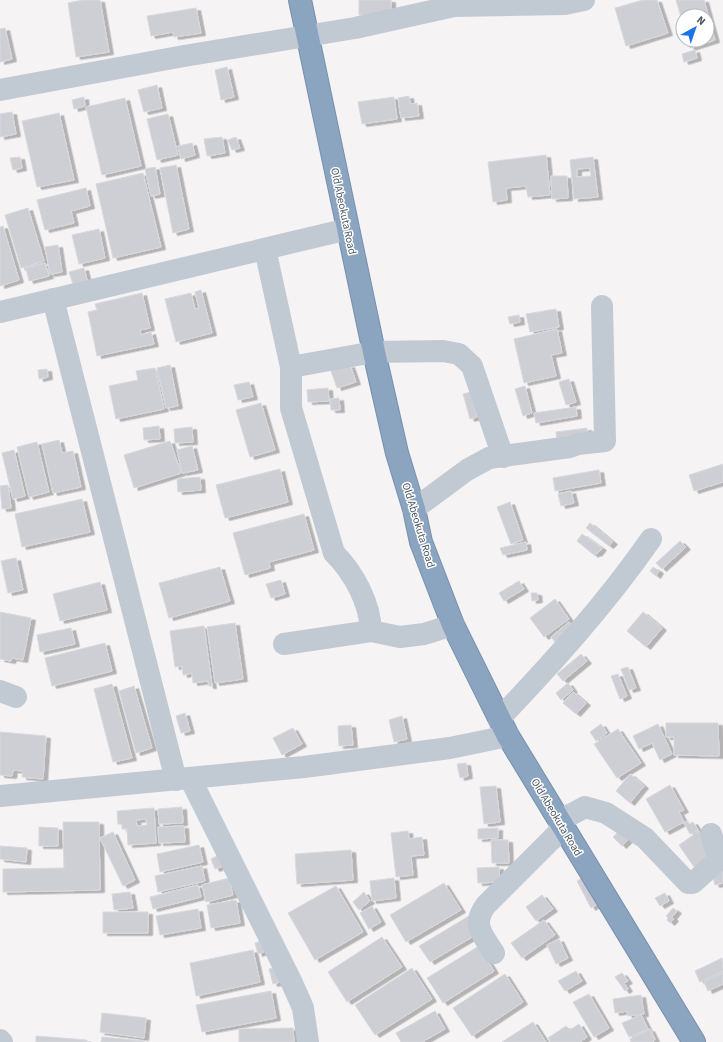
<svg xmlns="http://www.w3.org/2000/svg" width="723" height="1042" font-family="'Source Sans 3',sans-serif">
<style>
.building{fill:#cdcfd5;stroke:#d7d9de;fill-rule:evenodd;filter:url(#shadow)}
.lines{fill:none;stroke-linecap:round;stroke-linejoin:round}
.highway-casing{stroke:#7690ad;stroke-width:24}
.minor{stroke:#c1cad2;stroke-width:22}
.highway{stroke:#8ba5c1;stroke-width:22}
.labels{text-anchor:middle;stroke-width:3;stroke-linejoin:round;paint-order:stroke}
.street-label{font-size:11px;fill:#4a5661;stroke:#fff}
</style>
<defs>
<filter id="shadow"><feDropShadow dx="4.5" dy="2.5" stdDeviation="0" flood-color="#0004"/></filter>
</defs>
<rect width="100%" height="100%" fill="#f5f3f3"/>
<path class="building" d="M83,0H100L109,52L76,57L68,3Z
M359,0H391V16L359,15Z
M643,0H657L668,33L626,46L615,8Z
M676,0H704L715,40L690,48L688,40H707V16H683V24Z
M196,8L201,33L174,37L173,32L151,36L147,16Z
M5,28L12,59L0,62V29Z
M695,50L697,58L684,62L682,54Z
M227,67L234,97L221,100L215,70Z
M157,85L162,108L144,112L138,90Z
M409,96L410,104L417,103L419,116L401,118L398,98Z
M84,97L85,106L74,109L72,100Z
M394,97L397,119L362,124L358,102Z
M125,98L141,166L102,175L86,107Z
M12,112L16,134L0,137V114Z
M59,113L74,180L37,187L22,121Z
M168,114L178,155L157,160L147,119Z
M222,137L225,153L207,156L204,139Z
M236,137L240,148L232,150L228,140Z
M192,143L195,155L181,159L178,146Z
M546,155L550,195L528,197L526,186L506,188L507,200L493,202L488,162Z
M20,157L22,168L13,170L10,158Z
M593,157L598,197L574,199L570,160ZM590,168L591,176L577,177V169Z
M176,165L189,229L173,233L160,168Z
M155,167L160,194L151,196L145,169Z
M143,173L161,247L113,258L96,184Z
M551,176H567L568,198L552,199Z
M86,188L90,206L71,211L74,223L45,230L37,200Z
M28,208L44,261L21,268L5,215Z
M3,226L19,280L0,286V227Z
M99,229L105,258L79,264L72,235Z
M58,245L62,272L50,274L45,247Z
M45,263L49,276L29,281L26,268Z
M84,268L87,280L73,284L69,272Z
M201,290L212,333L176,342L165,299L191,293L195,309L199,308L195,292Z
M142,293L150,328L140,330L141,335L151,332L154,344L97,356L88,312L97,310L95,304Z
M556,309L559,327L530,332L526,314Z
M519,315L520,322L510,324L508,317Z
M557,329L562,353L551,355L556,376L524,383L514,339Z
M170,365L178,406L166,408L157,368Z
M350,365L356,382L337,388L331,371Z
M155,368L164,409L116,419L109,386L138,380L136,371Z
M47,369L48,377L39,379L38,370Z
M569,379L576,402L566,405L559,382Z
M249,382L253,397L238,400L234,385Z
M525,386L532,413L523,416L515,389Z
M328,388L329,401L308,402L307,390Z
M471,392L477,417L470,419L463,394Z
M339,398L340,410H331L330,399Z
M261,403L275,450L250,457L236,410Z
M576,407L577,416L536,423L534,413Z
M159,426L160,439L144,440L143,428Z
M192,427L193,442L175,443L174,429Z
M587,428L588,436L557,440L556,432Z
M59,440L62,453L73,451L81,487L53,493L42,444Z
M170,441L181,473L134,488L124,455Z
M37,442L49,492L29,497L17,447Z
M192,446L198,470L182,473L177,450Z
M14,450L25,496L13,499L2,453Z
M723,464V482L694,491L689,475Z
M280,469L288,502L225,518L216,485Z
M599,470L601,483L555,491L553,478Z
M200,477L201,490L178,492L177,479Z
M8,485L11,508L2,509L0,486Z
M571,491L574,503L561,506L558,494Z
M82,499L90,532L22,547L15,514Z
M510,502L523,540L511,544L497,507Z
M304,514L314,550L269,562L270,568L245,575L233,533Z
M590,523L613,542L609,546L586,528Z
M582,534L602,548L597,554L595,553L594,555L577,541Z
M680,541L686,547L662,569L656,563Z
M526,542L527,550L503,555L500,548Z
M16,558L23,590L8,593L1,561Z
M220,567L230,601L169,618L159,583Z
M653,567L659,571L656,576L650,571Z
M281,580L285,594L271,598L266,584Z
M519,581L524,589L504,601L499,593Z
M100,582L107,610L60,621L53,594Z
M531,593H537L538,600L532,601Z
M555,599L569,619L544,637L530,618Z
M0,612L31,618L23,660L12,658L11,661L0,659Z
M643,612L662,628L646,647L627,631Z
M569,622L574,629L556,643L551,637Z
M235,623L243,679L215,683L207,627Z
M204,626L212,686H209L208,681L193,683L192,673L183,675L182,666L175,667L170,631Z
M71,628L75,644L40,652L37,635Z
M105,643L112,671L52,686L45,658Z
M581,654L587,661L563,681L557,674Z
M628,667L636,688L629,690L621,669Z
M618,674L627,696L620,699L611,676Z
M568,683L573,690L561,700L556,693Z
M112,684L132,758L113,762L94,689Z
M134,686L152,748L136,753L119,691Z
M573,692L586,703L576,714L563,703Z
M185,713L190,731L181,733L176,716Z
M402,716L407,739L394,742L389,720Z
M666,723H718L719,756L674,755V737H666Z
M601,724L607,733L596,741L590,732Z
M658,724L672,754L660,760L652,743L639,749L633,736Z
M351,725L353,745L339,746L338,726Z
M293,728L302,744L282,755L273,738Z
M618,729L641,763L617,778L594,744Z
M0,732L46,736L43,779L22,777L23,771L13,770L12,776L0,775Z
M466,763L468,776L460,778L457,764Z
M630,774L644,786L630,803L616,791Z
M670,785L684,810L679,812L684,822L665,832L646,799Z
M496,786L500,822L484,824L480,787Z
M182,807L183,823L159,824L158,809Z
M154,808L156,843L128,845L127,829H122V824H118L117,811ZM146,819L147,825L137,826L136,820Z
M688,821L689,824L693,822L698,830L690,834L684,823Z
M63,822H99L100,890L3,892V869L64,868Z
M184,826L185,842L159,843L158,827Z
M39,827L58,828V846H39Z
M498,828V838L478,839V829Z
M622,828L631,837L622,846L613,837Z
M408,831L409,839L422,837L424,855L411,856L413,875L396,877L391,833Z
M699,831L714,854L694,867L679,845Z
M113,832L135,880L123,886L100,838Z
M491,840H508L509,863H492Z
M199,845L203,862L160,872L157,854Z
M0,846L27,848L26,862L0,859Z
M351,850L353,880L297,884L295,854Z
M219,855L223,866L215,869L211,859Z
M202,866L205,881L158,892L155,876Z
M723,866V883L715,885L711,869Z
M499,867L500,882L478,883L477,868Z
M585,877L599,903L591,908L577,881Z
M229,878L233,895L206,902L202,885Z
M394,878L396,898L372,901L370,881Z
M444,883L461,910L406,942L390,915Z
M198,885L201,897L153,909L150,897Z
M336,886L363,932L315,960L288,913Z
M130,892L133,908L114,910L112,894Z
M364,892L370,901L359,910L353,902Z
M665,893L669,901L660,906L655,898Z
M542,895L553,909L536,921L526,907Z
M236,900L240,923L211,928L207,905Z
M372,906L381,922L369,929L360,913Z
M673,908L677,911L672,917L674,919L670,923L667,920L668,918L666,916Z
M198,909L201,928L160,935L156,916Z
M103,912H148V933H103Z
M469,916L479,933L430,962L419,946Z
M544,920L555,935L522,958L511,943Z
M382,937L402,967L347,1002L328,972Z
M559,939L568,958L556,964L547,945Z
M265,940L268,950L258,954L255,943Z
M479,946L494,971L443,1003L427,978Z
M253,950L260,982L196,996L190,963Z
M722,958L723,971L700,982L695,971Z
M280,966L284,981L273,984L269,969Z
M412,968L432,999L375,1035L355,1005Z
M576,971L582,981L565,991L558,981Z
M622,973L628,981L624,983L628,989L625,991L615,977Z
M723,973V984L708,991L704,982Z
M505,974L523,1002L472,1036L453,1008Z
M271,991L276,1018L202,1032L196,1005Z
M589,994L609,1028L594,1037L573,1002Z
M641,995L644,1014L628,1016L627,1011L615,1013L613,999Z
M435,1011L445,1029L422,1042H401L396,1033Z
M102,1013L146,1018L144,1038L100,1032Z
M641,1015L648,1029L629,1037L622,1023Z
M533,1022L546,1042H502Z
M579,1024L587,1037L580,1042H551L548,1038L566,1026L570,1030Z
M293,1028L294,1042H239V1029Z
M650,1029L655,1039L653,1042H631L630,1039Z
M36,1036L87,1040V1042H36Z
M102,1037L144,1041V1042H101Z"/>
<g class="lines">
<defs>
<path id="highway" d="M300,0L374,352L397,453L414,509L421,542L453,625L508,736L694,1042"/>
</defs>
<use href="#highway" class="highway-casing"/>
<path class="minor" d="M0,90L184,56L355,28L454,6L565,4L584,0
M265,249L291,367V408L334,553C354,573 370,603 371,631
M53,299L176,780
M0,312L348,229
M291,367L374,352L443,351L459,354L472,366L503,457
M414,509L467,470L489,458L570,447L578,444L605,441L602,306
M284,644L371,631L400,637L424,634L453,625
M0,691L16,697
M499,719C554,661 605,605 651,539
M190,778L292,983L303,1008L308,1042
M0,796L304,767L450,748L508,736
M559,821L585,807L606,813L645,838L688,883H693L717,861L718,857L711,834
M494,953C483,935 471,925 486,905L563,828
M0,1040L2,1042"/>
<use href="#highway" class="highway"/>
</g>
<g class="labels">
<g class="street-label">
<text transform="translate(344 211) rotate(78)" y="4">Old Abeokuta Road</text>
<text transform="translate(419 525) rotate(73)" y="4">Old Abeokuta Road</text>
<text transform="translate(557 817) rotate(59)" y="4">Old Abeokuta Road</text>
</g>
</g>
<g transform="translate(695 28) rotate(40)"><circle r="19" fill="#ffffff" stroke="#b7bbc0"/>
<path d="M0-3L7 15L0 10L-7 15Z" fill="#1a73e8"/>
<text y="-6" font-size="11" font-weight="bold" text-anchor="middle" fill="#4a5661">N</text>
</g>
</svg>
